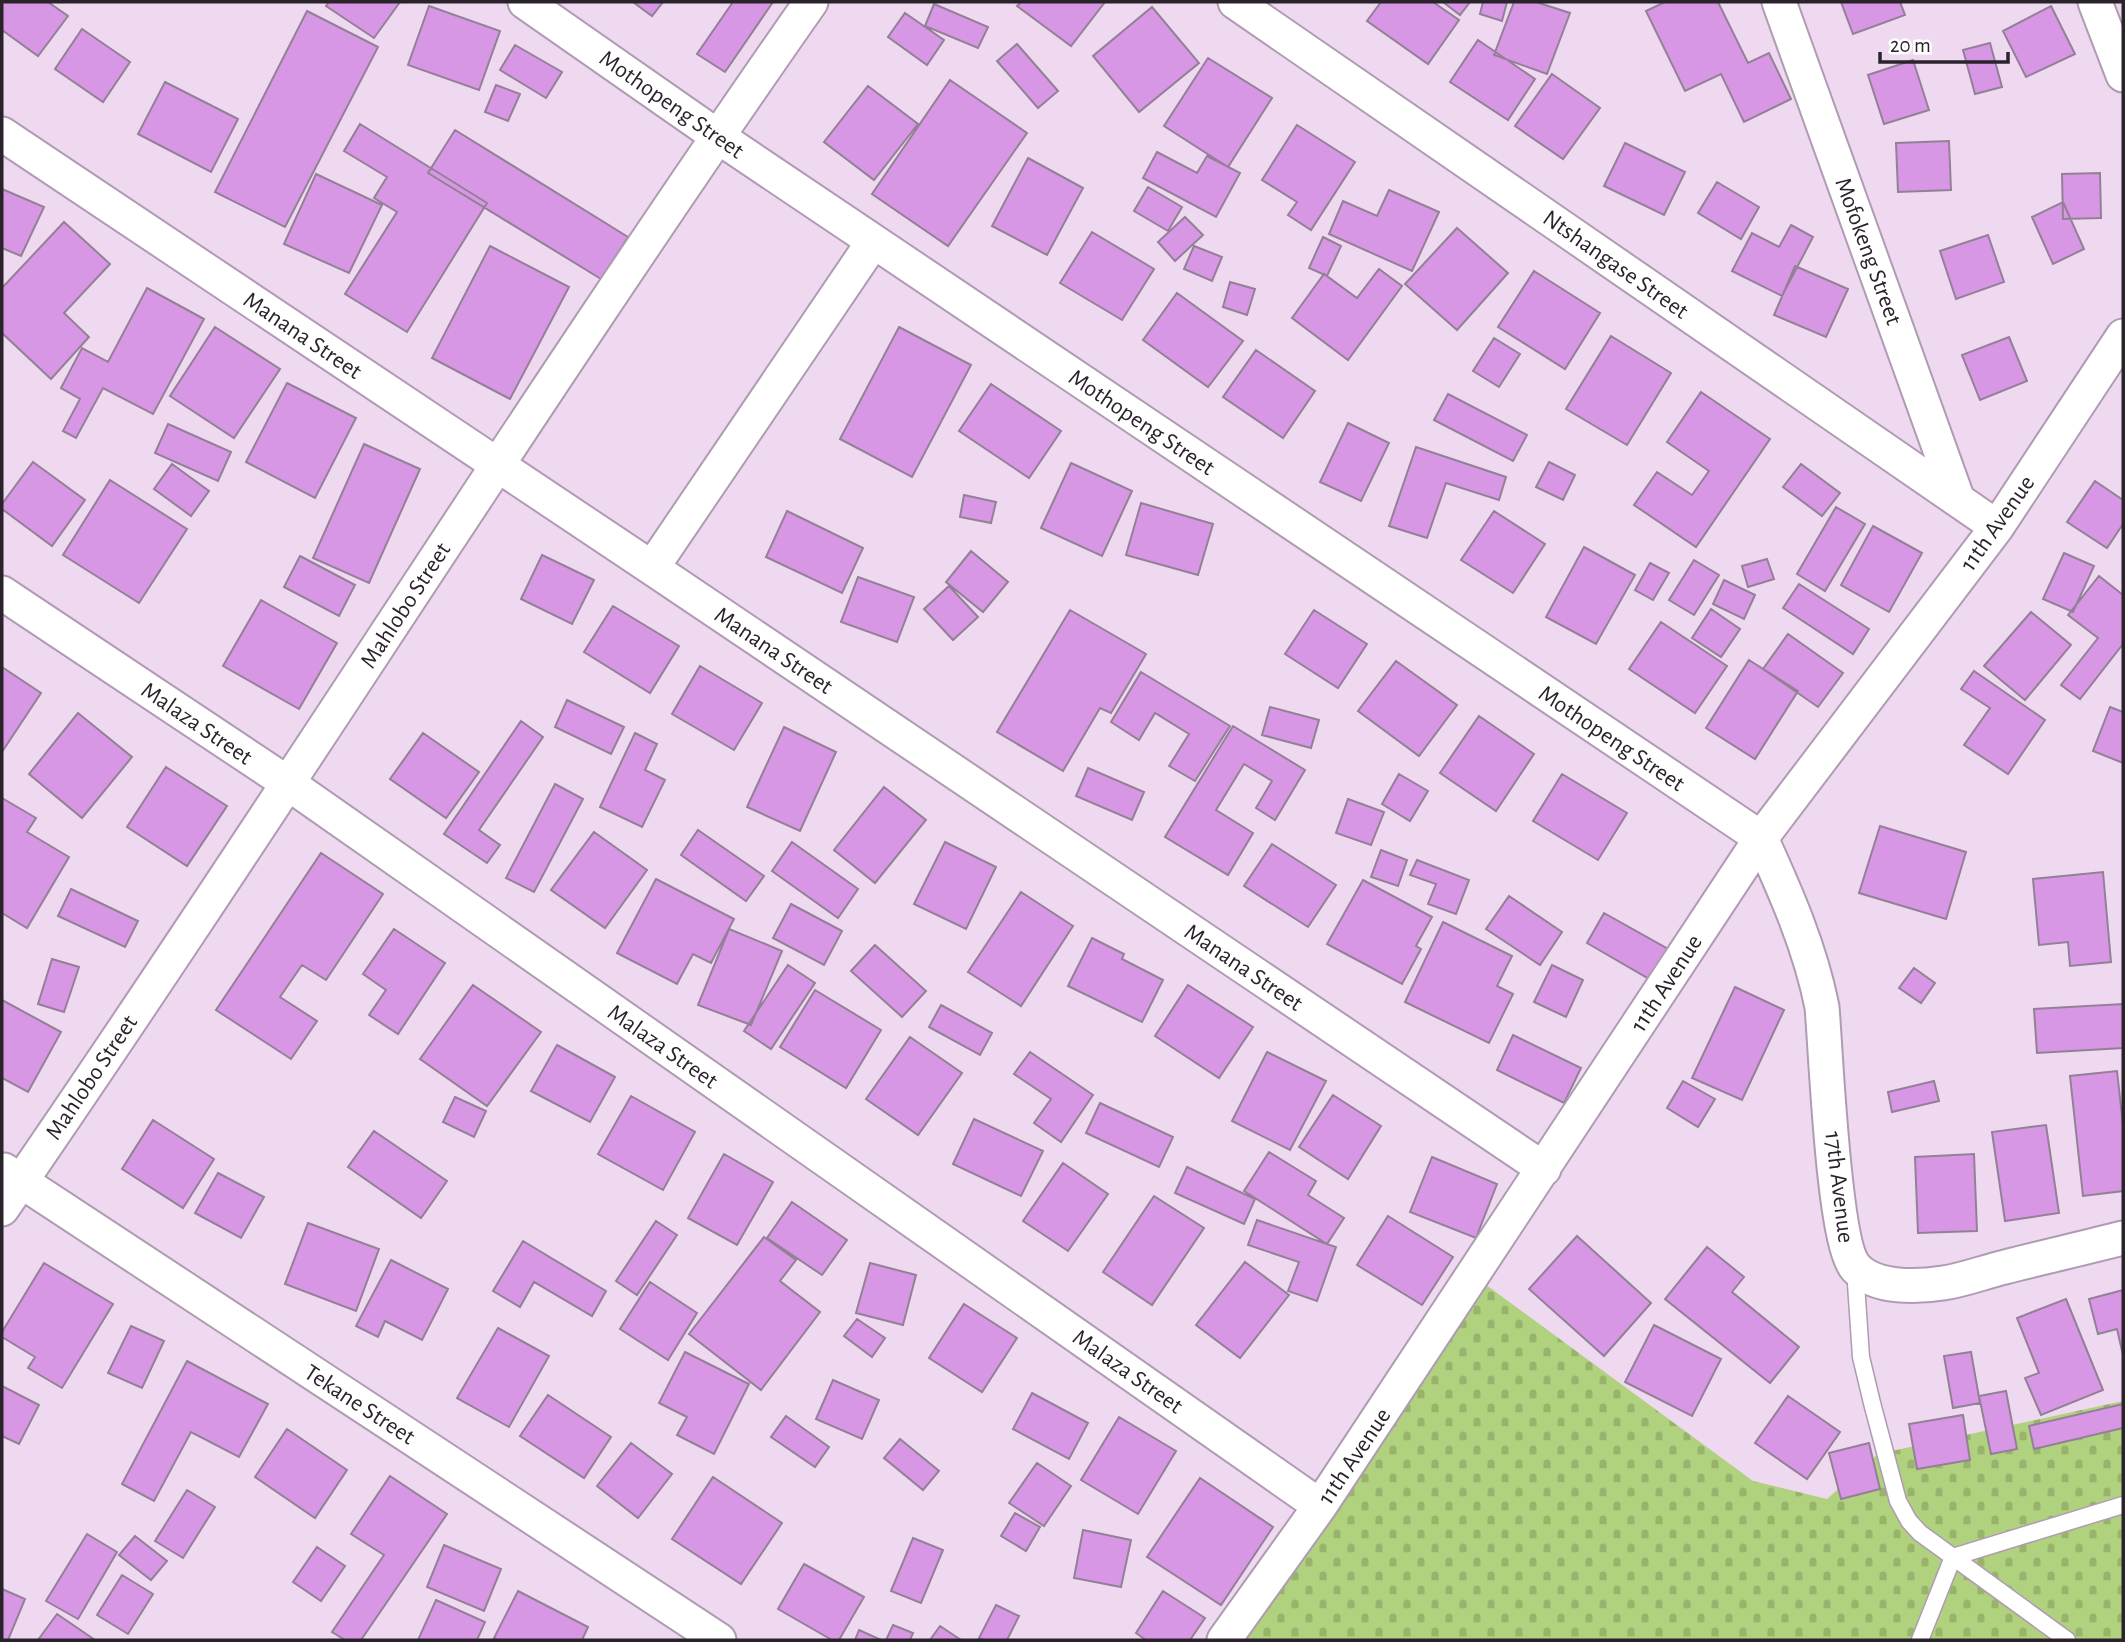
<svg xmlns="http://www.w3.org/2000/svg" width="2125" height="1642" font-family="'Alegreya Sans',sans-serif">
<style>
.cemetery{fill:url(#cemetery-stones)}
.building{fill:#d897e4;stroke:#938097;stroke-width:2}
.lines{fill:none;stroke-linecap:round;stroke-linejoin:round}
.service-casing{stroke:#af9bb2;stroke-width:19}
.minor-casing{stroke:#af9bb2;stroke-width:37}
.service{stroke:#fff;stroke-width:16}
.minor{stroke:#fff;stroke-width:33}
.labels{text-anchor:middle;stroke-width:5;stroke-linejoin:round;paint-order:stroke}
.street-label{font-size:24px;fill:#2b232c;stroke:#fff}
</style>
<defs>
<pattern id="cemetery-stones" width="16" height="16" patternUnits="userSpaceOnUse" patternTransform="scale(1.75)"><rect width="16" height="16" fill="#b0d17d"/><path d="M2 7V4a2 2 0 0 1 4 0v3zM10 15v-3a2 2 0 0 1 4 0v3z" fill="#98b36c"/></pattern>
</defs>
<rect width="100%" height="100%" fill="#eed9f1"/>
<path class="cemetery" d="M1459,1265L1753,1481L1827,1499L1878,1454L2123,1401V1640H1209Z"/>
<path class="building" d="M2,2H48L68,16L38,56L2,30Z
M329,2H400L374,38L326,6Z
M633,2H663L652,16Z
M733,2H773L725,72L697,54Z
M1021,2H1105L1071,46L1017,6Z
M1381,2H1433L1459,20L1428,64L1367,21Z
M1443,2H1470L1460,15Z
M1483,2H1507L1502,21L1480,14Z
M1514,2H1536L1570,13L1547,74L1494,55Z
M1665,2H1718L1748,63L1769,53L1791,99L1744,122L1721,74L1685,91L1646,11Z
M1841,2H1900L1905,15L1853,34Z
M934,4L988,27L978,48L925,26Z
M429,6L500,31L479,90L408,65Z
M2051,6L2075,54L2026,77L2003,31Z
M1152,7L1199,63L1139,112L1093,56Z
M307,11L378,47L285,227L215,192Z
M905,13L944,40L927,65L888,37Z
M82,29L130,62L103,102L55,69Z
M1478,40L1535,79L1508,120L1450,82Z
M1990,43L2002,87L1975,94L1963,50Z
M1017,44L1058,91L1038,108L997,61Z
M515,45L562,72L546,98L500,70Z
M1208,58L1272,98L1228,167L1164,126Z
M1913,60L1929,110L1884,124L1868,75Z
M1552,74L1600,108L1563,159L1515,126Z
M950,80L1027,133L948,246L872,194Z
M165,82L238,119L211,172L138,134Z
M496,85L520,94L508,121L485,112Z
M868,86L918,124L874,180L824,142Z
M360,124L487,203L407,332L345,294L397,212L374,198L387,177L344,151Z
M1297,125L1355,162L1311,230L1288,215L1297,202L1262,180Z
M455,130L628,237L601,279L428,173Z
M1949,141L1951,190L1898,192L1896,143Z
M1625,143L1685,172L1664,215L1604,186Z
M1157,152L1197,173L1207,156L1240,173L1216,217L1143,178Z
M1028,158L1083,188L1047,255L992,226Z
M2100,173L2101,218L2063,219L2062,174Z
M316,174L382,205L349,273L284,244Z
M1717,182L1759,207L1741,239L1698,213Z
M1148,187L1182,207L1168,231L1134,211Z
M2,189L44,207L21,256L2,248Z
M1389,190L1439,212L1412,271L1329,234L1343,201L1377,216Z
M2063,202L2084,249L2053,264L2032,217Z
M1185,217L1203,235L1175,261L1158,242Z
M64,222L110,264L64,313L89,337L51,379L2,333V288Z
M1791,225L1813,237L1782,296L1732,271L1752,233L1779,247Z
M1457,228L1508,273L1457,330L1405,284Z
M1092,232L1154,269L1122,320L1060,283Z
M1988,235L2004,282L1956,299L1940,251Z
M1323,237L1341,246L1327,276L1309,268Z
M490,246L569,287L510,399L432,358Z
M1194,246L1222,257L1212,281L1184,269Z
M1795,266L1848,289L1826,337L1774,315Z
M1379,269L1402,286L1348,360L1292,318L1324,274L1357,298Z
M1534,271L1600,313L1565,369L1498,327Z
M1230,282L1255,289L1247,315L1223,307Z
M147,288L204,319L153,414L103,388L76,438L63,431L80,399L61,388L82,348L108,362Z
M1177,293L1243,341L1208,387L1143,340Z
M215,327L280,369L234,438L170,396Z
M899,327L971,365L912,477L840,439Z
M1611,336L1671,373L1627,445L1566,409Z
M2009,337L2027,381L1980,400L1962,355Z
M1494,338L1520,354L1499,387L1473,371Z
M1256,350L1315,391L1283,438L1223,397Z
M287,383L356,418L315,498L246,462Z
M991,384L1061,431L1029,478L959,431Z
M1701,392L1770,439L1696,547L1634,505L1657,472L1692,495L1709,471L1667,442Z
M1448,394L1527,435L1513,461L1434,420Z
M1348,423L1389,443L1361,501L1320,482Z
M168,424L231,452L218,481L155,453Z
M364,444L420,469L369,583L313,558Z
M1416,447L1506,477L1499,500L1446,483L1427,538L1389,526Z
M33,462L85,500L52,546L2,509V504Z
M1549,462L1575,475L1563,500L1536,487Z
M1071,463L1132,491L1102,556L1041,528Z
M172,464L209,491L191,516L154,489Z
M1801,464L1840,493L1822,516L1783,487Z
M110,480L187,529L139,603L63,555Z
M2095,481L2123,500V524L2107,548L2067,522Z
M964,495L996,502L991,523L960,517Z
M1141,503L1213,524L1198,575L1126,555Z
M1836,507L1865,524L1825,591L1797,574Z
M787,511L863,548L842,593L766,557Z
M1494,511L1545,544L1513,593L1461,560Z
M1873,526L1922,553L1889,612L1841,585Z
M1584,547L1635,575L1596,644L1546,617Z
M971,551L1008,582L983,612L946,582Z
M2064,553L2094,566L2073,612L2043,599Z
M542,555L594,580L572,624L521,599Z
M300,556L355,585L339,616L284,587Z
M1767,559L1774,579L1748,587L1742,566Z
M1694,560L1719,575L1694,615L1669,600Z
M1650,563L1669,573L1653,600L1635,590Z
M2099,576L2123,595V644L2080,699L2061,685L2098,638L2068,615Z
M858,577L914,597L897,642L841,622Z
M1724,580L1755,595L1744,619L1713,604Z
M1799,584L1869,629L1853,654L1783,608Z
M949,586L978,617L953,640L924,609Z
M261,600L337,643L299,709L223,666Z
M613,606L679,646L650,693L584,652Z
M1711,609L1740,629L1721,657L1692,638Z
M1070,610L1146,654L1111,713L1100,708L1063,771L997,732Z
M1314,610L1367,644L1338,688L1285,654Z
M2031,612L2071,645L2025,700L1984,666Z
M1661,622L1727,666L1695,713L1629,669Z
M1788,634L1843,673L1818,707L1763,669Z
M1749,660L1798,691L1755,759L1706,728Z
M1396,661L1457,705L1419,756L1358,711Z
M700,666L762,703L734,750L672,714Z
M2,667L41,693L2,752Z
M1974,671L2045,720L2008,774L1964,745L1990,708L1961,689Z
M1141,672L1230,726L1195,781L1169,766L1189,734L1155,713L1139,740L1111,722Z
M567,700L624,727L611,754L555,727Z
M1270,707L1319,720L1311,748L1262,735Z
M2110,707L2123,712V763L2093,751Z
M78,713L132,757L82,818L29,774Z
M1479,716L1534,754L1496,811L1440,773Z
M521,721L543,737L479,830L500,845L487,863L444,834Z
M1233,726L1305,770L1275,820L1256,808L1272,781L1244,764L1216,810L1253,833L1228,875L1165,837Z
M784,727L836,752L800,831L747,807Z
M423,733L479,772L446,818L390,779Z
M635,733L657,744L645,770L665,780L642,827L600,807Z
M166,767L227,806L187,866L127,827Z
M1088,768L1144,792L1132,820L1076,796Z
M1399,774L1428,791L1410,821L1382,804Z
M1562,774L1627,813L1598,860L1533,821Z
M555,784L583,799L534,892L506,878Z
M884,787L926,820L875,883L834,850Z
M2,798L36,818L27,832L69,857L27,928L2,913Z
M1348,799L1384,812L1371,845L1336,833Z
M1880,826L1966,852L1946,919L1859,893Z
M698,830L764,876L746,901L681,855Z
M594,832L647,870L605,928L551,890Z
M792,842L858,889L838,918L772,871Z
M945,842L996,867L966,929L914,904Z
M1272,844L1336,885L1308,927L1244,886Z
M1381,850L1407,860L1398,886L1371,877Z
M321,853L383,894L326,980L302,965L280,997L317,1021L291,1059L216,1010Z
M1417,860L1469,880L1456,914L1428,904L1436,884L1410,875Z
M2103,872L2111,962L2070,966L2068,942L2039,945L2033,879Z
M656,879L734,919L711,963L693,954L677,984L617,953Z
M1363,880L1432,917L1416,946L1421,949L1402,984L1327,944Z
M71,889L138,921L125,947L58,916Z
M1021,892L1073,926L1021,1006L968,972Z
M1509,896L1562,932L1540,965L1486,929Z
M791,904L842,931L824,965L773,938Z
M1604,913L1668,949L1651,980L1587,943Z
M1443,922L1512,956L1497,986L1513,994L1489,1043L1405,1002Z
M394,929L445,963L398,1034L369,1015L386,990L363,974Z
M729,929L782,951L751,1025L698,1005Z
M1092,938L1124,954L1122,959L1163,980L1142,1022L1068,986Z
M875,945L926,991L902,1017L851,971Z
M52,959L79,967L64,1012L38,1004Z
M788,965L815,983L771,1049L744,1031Z
M1552,965L1583,980L1566,1017L1534,1002Z
M1914,968L1935,983L1921,1003L1899,988Z
M473,985L541,1032L487,1106L420,1059Z
M1188,985L1253,1027L1219,1078L1155,1036Z
M1735,987L1784,1010L1742,1100L1692,1078Z
M815,990L881,1030L846,1088L780,1047Z
M2,1000L61,1032L28,1092L2,1078Z
M2123,1004V1048L2037,1053L2034,1009Z
M941,1005L992,1033L980,1055L929,1027Z
M1513,1035L1581,1068L1564,1103L1497,1070Z
M910,1037L962,1073L918,1135L866,1099Z
M557,1045L615,1077L590,1122L531,1091Z
M1030,1052L1093,1095L1061,1142L1034,1123L1051,1099L1014,1074Z
M1267,1052L1326,1081L1290,1150L1232,1121Z
M2117,1071L2123,1125V1191L2083,1196L2070,1076Z
M1683,1081L1715,1099L1698,1127L1667,1108Z
M1934,1081L1939,1101L1892,1112L1888,1092Z
M1333,1095L1381,1126L1348,1179L1299,1147Z
M631,1096L695,1132L663,1190L598,1154Z
M455,1097L486,1111L474,1137L443,1122Z
M1100,1103L1173,1137L1159,1167L1086,1133Z
M974,1119L1043,1151L1021,1196L953,1164Z
M153,1120L214,1159L183,1208L122,1169Z
M2046,1125L2059,1213L2005,1221L1992,1132Z
M374,1131L447,1181L421,1218L348,1167Z
M1269,1152L1316,1181L1308,1195L1344,1218L1327,1244L1244,1191Z
M724,1154L773,1182L737,1245L688,1218Z
M1974,1154L1977,1231L1918,1233L1915,1157Z
M1432,1157L1497,1184L1476,1238L1410,1212Z
M1063,1163L1108,1194L1068,1251L1023,1221Z
M1187,1167L1255,1199L1244,1224L1175,1193Z
M218,1173L264,1197L241,1238L195,1213Z
M1154,1196L1204,1228L1152,1305L1103,1272Z
M792,1202L847,1240L822,1275L767,1238Z
M1388,1216L1453,1257L1422,1305L1357,1265Z
M1257,1220L1336,1247L1317,1301L1288,1291L1299,1262L1248,1245Z
M656,1221L677,1235L637,1295L616,1281Z
M308,1223L379,1249L356,1311L285,1284Z
M1577,1236L1651,1303L1604,1356L1529,1289Z
M764,1237L796,1260L780,1281L820,1312L761,1390L689,1334Z
M523,1241L606,1291L592,1316L534,1282L520,1307L493,1291Z
M1707,1247L1744,1277L1732,1292L1799,1347L1770,1383L1665,1299Z
M391,1260L448,1289L422,1340L385,1321L378,1337L356,1326Z
M1245,1262L1289,1295L1240,1358L1196,1325Z
M44,1263L113,1304L62,1388L28,1368L35,1357L2,1337V1332Z
M870,1263L916,1275L903,1325L856,1313Z
M650,1282L697,1313L668,1360L620,1329Z
M2123,1290V1355L2117,1329L2098,1334L2089,1299Z
M2066,1299L2103,1390L2041,1415L2025,1378L2039,1373L2017,1318Z
M964,1304L1017,1338L982,1392L929,1358Z
M857,1319L885,1338L872,1357L844,1336Z
M1654,1325L1721,1359L1692,1416L1625,1382Z
M131,1326L164,1341L142,1388L108,1373Z
M498,1328L549,1356L509,1427L457,1398Z
M685,1352L749,1384L714,1454L677,1435L687,1417L659,1403Z
M1971,1352L1980,1403L1953,1408L1944,1356Z
M187,1361L268,1404L239,1457L191,1432L154,1501L122,1484Z
M833,1380L879,1400L862,1439L816,1419Z
M2,1386L39,1405L19,1444L2,1436Z
M2006,1391L2017,1449L1991,1454L1979,1396Z
M1032,1393L1088,1423L1069,1459L1013,1429Z
M548,1395L611,1437L584,1478L520,1436Z
M1788,1396L1840,1432L1807,1479L1755,1443Z
M2123,1404V1428L2034,1449L2029,1426Z
M1963,1415L1970,1460L1917,1469L1909,1424Z
M786,1416L829,1447L815,1467L771,1437Z
M1119,1417L1176,1451L1138,1514L1081,1480Z
M287,1429L347,1470L315,1518L255,1477Z
M900,1439L939,1471L923,1490L884,1458Z
M631,1443L672,1474L638,1518L597,1486Z
M1869,1443L1880,1489L1841,1499L1829,1453Z
M1037,1463L1071,1486L1044,1526L1009,1503Z
M390,1476L447,1514L361,1640H345L332,1632L384,1555L351,1534Z
M713,1477L782,1523L741,1584L672,1539Z
M1200,1478L1273,1527L1221,1605L1147,1557Z
M187,1490L215,1507L183,1558L155,1541Z
M1015,1513L1040,1527L1026,1551L1001,1536Z
M1083,1530L1131,1540L1121,1587L1074,1578Z
M87,1534L117,1552L78,1619L46,1601Z
M135,1536L167,1561L151,1580L119,1555Z
M913,1538L943,1550L921,1603L891,1591Z
M444,1545L501,1569L484,1611L427,1587Z
M317,1547L345,1566L321,1601L293,1582Z
M804,1564L864,1597L839,1640H832L778,1609Z
M122,1575L153,1594L128,1634L97,1615Z
M2,1589L25,1599L8,1640H2Z
M518,1591L588,1627L582,1640H498L494,1638Z
M1163,1591L1205,1618L1190,1640H1146L1136,1633Z
M436,1600L485,1622L477,1640H418Z
M996,1605L1019,1616L1007,1640H984L979,1638Z
M57,1614L95,1640H38Z
M893,1625L913,1633L910,1640H886Z
M940,1626L961,1640H930Z
M859,1630L881,1640H855Z"/>
<g class="lines">
<defs>
<path id="service" d="M1855,1269L1861,1357L1872,1403L1898,1501L1909,1521L1920,1533L2067,1640
M1920,1640L1953,1557L2123,1505"/>
<path id="minor" d="M525,2L717,136L1761,838C1786,893 1810,947 1822,1007C1826,1052 1833,1243 1856,1268C1876,1289 1918,1287 1943,1283C1964,1280 1984,1272 2005,1267C2044,1257 2084,1248 2123,1238
M1235,2L1997,527
M1779,2L1958,500
M2095,2L2123,75
M2,134L652,568L1544,1169
M652,568L873,242
M2,593L289,784L1320,1506
M4,1170L719,1640
M2,1209C277,810 533,399 811,2
M1224,1640L1320,1506L1761,838L1997,527L2123,336"/>
</defs>
<use href="#service" class="service-casing"/>
<use href="#minor" class="minor-casing"/>
<use href="#service" class="service"/>
<use href="#minor" class="minor"/>
</g>
<g class="labels">
<g class="street-label">
<text transform="translate(672 104) rotate(35)" y="8">Mothopeng Street</text>
<text transform="translate(1869 251) rotate(70)" y="8">Mofokeng Street</text>
<text transform="translate(1616 264) rotate(35)" y="8">Ntshangase Street</text>
<text transform="translate(303 335) rotate(34)" y="8">Manana Street</text>
<text transform="translate(1142 422) rotate(34)" y="8">Mothopeng Street</text>
<text transform="translate(1997 523) rotate(-55)" y="8">11th Avenue</text>
<text transform="translate(405 605) rotate(-57)" y="8">Mahlobo Street</text>
<text transform="translate(774 650) rotate(34)" y="8">Manana Street</text>
<text transform="translate(197 723) rotate(34)" y="8">Malaza Street</text>
<text transform="translate(1612 738) rotate(34)" y="8">Mothopeng Street</text>
<text transform="translate(1244 967) rotate(34)" y="8">Manana Street</text>
<text transform="translate(1666 983) rotate(-57)" y="8">11th Avenue</text>
<text transform="translate(663 1046) rotate(35)" y="8">Malaza Street</text>
<text transform="translate(91 1077) rotate(-56)" y="8">Mahlobo Street</text>
<text transform="translate(1840 1187) rotate(83)" y="8">17th Avenue</text>
<text transform="translate(1128 1371) rotate(35)" y="8">Malaza Street</text>
<text transform="translate(360 1404) rotate(33)" y="8">Tekane Street</text>
<text transform="translate(1354 1456) rotate(-56)" y="8">11th Avenue</text>
</g>
</g>
<rect width="2125" height="1642" fill="none" stroke="#2b232c" stroke-width="7"/>
<path d="M1880 52v10h128v-10" fill="none" stroke="#2b232c" stroke-width="3.5"/>
<text x="1890" y="52" font-size="21" fill="#2b232c" stroke="#ffffff" stroke-width="5" paint-order="stroke">20 m</text>
</svg>
